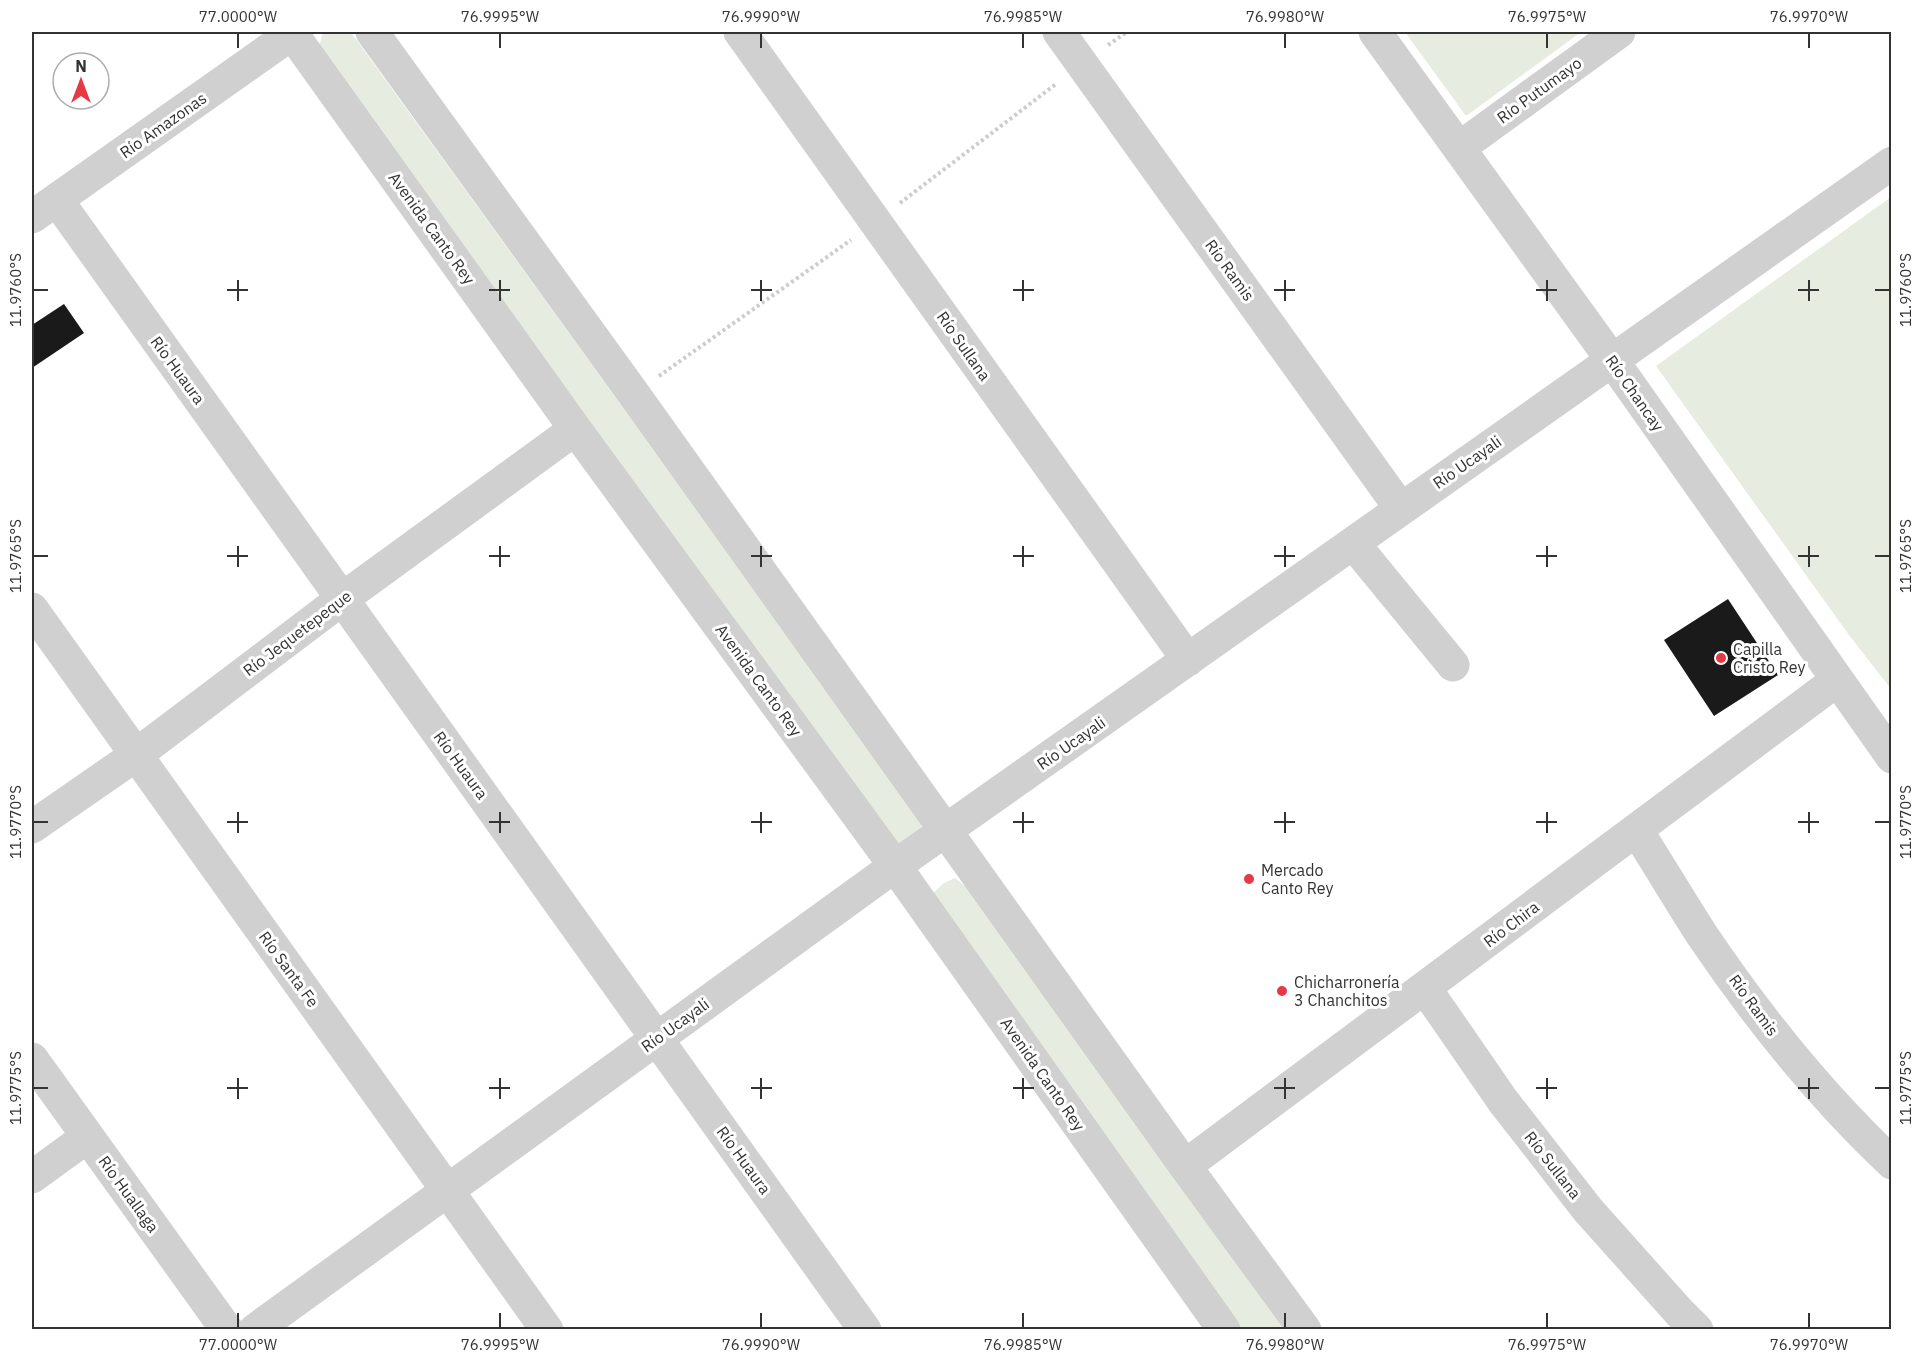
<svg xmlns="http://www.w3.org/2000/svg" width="1923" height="1361" font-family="'IBM Plex Sans',sans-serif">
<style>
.green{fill:#e6ecdf}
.building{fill:#1a1a1a}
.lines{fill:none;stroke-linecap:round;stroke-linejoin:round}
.path{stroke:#cdcdcd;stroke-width:4;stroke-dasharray:3 3;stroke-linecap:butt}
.minor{stroke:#d0d0d0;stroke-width:33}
.ticks{fill:none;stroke:#333;stroke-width:2}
.poi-dot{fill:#e63946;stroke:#fff;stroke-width:2}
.labels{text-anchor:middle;stroke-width:6;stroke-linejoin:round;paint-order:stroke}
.street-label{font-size:16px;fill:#333;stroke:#fff}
.poi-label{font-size:16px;fill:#333;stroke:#fff;text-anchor:start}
.neatline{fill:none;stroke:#333;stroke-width:2}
.ticks-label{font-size:15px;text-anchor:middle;fill:#333}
</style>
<rect width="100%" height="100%" fill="#fff"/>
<path class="green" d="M323,32H350L355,38L619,402L922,825L915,837L897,844L888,840L319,47Z
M1405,32H1581L1466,116Z
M1891,197V689L1849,635L1656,366Z
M955,878L969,889L1288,1329H1238L939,907L934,892L944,883Z"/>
<path class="building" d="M64,304L84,333L32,368V325Z
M1728,599L1778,675L1714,716L1664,640Z"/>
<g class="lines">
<path class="path" d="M1108,45L1127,32
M900,203L1056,84
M659,376L851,240"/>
<path class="minor" d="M291,32L576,430L895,866L1224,1330
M372,32L633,393L1185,1166L1305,1330
M740,32L1188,660
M1059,32L1401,509
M1375,32L1612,360L1892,757
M1459,148L1619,32
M57,200L865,1330
M32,217L294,32
M1353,543L1453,665
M32,609L547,1330
M32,827L136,755L342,599L563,438
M1637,831C1659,865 1680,901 1702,935C1756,1015 1822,1097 1892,1163
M1425,988L1503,1101L1588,1210L1680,1313L1697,1330
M32,1059L227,1330
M1185,1166L1836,681
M32,1177L87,1137
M255,1330L895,866L1892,163"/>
</g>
<path class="ticks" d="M238,33V48M500,33V48M761,33V48M1023,33V48M1285,33V48M1547,33V48M1809,33V48M238,280V301M500,280V301M761,280V301M1023,280V301M1285,280V301M1547,280V301M1809,280V301M33,290H48M227,290H248M489,290H510M751,290H772M1013,290H1034M1274,290H1295M1536,290H1557M1798,290H1819M1875,290H1890M238,546V567M500,546V567M761,546V567M1023,546V567M1285,546V567M1547,546V567M1809,546V567M33,556H48M227,556H248M489,556H510M751,556H772M1013,556H1034M1274,556H1295M1536,556H1557M1798,556H1819M1875,556H1890M238,812V833M500,812V833M761,812V833M1023,812V833M1285,812V833M1547,812V833M1809,812V833M33,822H48M227,822H248M489,822H510M751,822H772M1013,822H1034M1274,822H1295M1536,822H1557M1798,822H1819M1875,822H1890M238,1078V1099M500,1078V1099M761,1078V1099M1023,1078V1099M1285,1078V1099M1547,1078V1099M1809,1078V1099M33,1088H48M227,1088H248M489,1088H510M751,1088H772M1013,1088H1034M1274,1088H1295M1536,1088H1557M1798,1088H1819M1875,1088H1890M238,1313V1328M500,1313V1328M761,1313V1328M1023,1313V1328M1285,1313V1328M1547,1313V1328M1809,1313V1328"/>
<g class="poi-dot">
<circle cx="1721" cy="658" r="6"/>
<circle cx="1249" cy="879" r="6"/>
<circle cx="1282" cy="991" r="6"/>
</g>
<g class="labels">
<g class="street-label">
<text transform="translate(1539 90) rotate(-36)" y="6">Río Putumayo</text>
<text transform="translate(163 125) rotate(-35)" y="6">Río Amazonas</text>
<text transform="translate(432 228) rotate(54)" y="6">Avenida Canto Rey</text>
<text transform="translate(1230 270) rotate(54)" y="6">Río Ramis</text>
<text transform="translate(964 346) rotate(55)" y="6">Río Sullana</text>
<text transform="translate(178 370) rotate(54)" y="6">Río Huaura</text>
<text transform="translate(1635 393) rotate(55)" y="6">Río Chancay</text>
<text transform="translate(1467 462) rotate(-35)" y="6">Río Ucayali</text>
<text transform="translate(297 633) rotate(-37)" y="6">Río Jequetepeque</text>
<text transform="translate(759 680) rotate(54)" y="6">Avenida Canto Rey</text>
<text transform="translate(1071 743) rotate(-35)" y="6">Río Ucayali</text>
<text transform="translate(461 765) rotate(54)" y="6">Río Huaura</text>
<text transform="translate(1511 924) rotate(-37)" y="6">Río Chira</text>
<text transform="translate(289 969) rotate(54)" y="6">Río Santa Fe</text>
<text transform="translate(1754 1005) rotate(54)" y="6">Río Ramis</text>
<text transform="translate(675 1025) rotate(-36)" y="6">Río Ucayali</text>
<text transform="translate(1043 1074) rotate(55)" y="6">Avenida Canto Rey</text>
<text transform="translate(744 1160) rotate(54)" y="6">Río Huaura</text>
<text transform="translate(1553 1165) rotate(52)" y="6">Río Sullana</text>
<text transform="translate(129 1194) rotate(54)" y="6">Río Huallaga</text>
</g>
<g class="poi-label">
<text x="1733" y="655">Capilla<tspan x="1733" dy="18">Cristo Rey</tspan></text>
<text x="1261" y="876">Mercado<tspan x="1261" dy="18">Canto Rey</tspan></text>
<text x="1294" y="988">Chicharronería<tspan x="1294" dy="18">3 Chanchitos</tspan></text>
</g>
</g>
<rect width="1923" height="1361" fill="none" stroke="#ffffff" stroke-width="66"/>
<g transform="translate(81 81)"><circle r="28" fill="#ffffff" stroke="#adadad" stroke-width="1.5"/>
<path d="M0-4.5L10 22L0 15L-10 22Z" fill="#e63946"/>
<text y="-9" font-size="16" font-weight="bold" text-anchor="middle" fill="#333333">N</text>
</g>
<rect x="33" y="33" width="1857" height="1295" class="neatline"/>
<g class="ticks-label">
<text x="238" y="22">77.0000°W</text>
<text x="500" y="22">76.9995°W</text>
<text x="761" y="22">76.9990°W</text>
<text x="1023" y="22">76.9985°W</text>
<text x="1285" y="22">76.9980°W</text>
<text x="1547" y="22">76.9975°W</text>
<text x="1809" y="22">76.9970°W</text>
<text transform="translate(16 290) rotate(-90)" y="5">11.9760°S</text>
<text transform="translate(1906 290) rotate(-90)" y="5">11.9760°S</text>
<text transform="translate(16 556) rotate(-90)" y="5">11.9765°S</text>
<text transform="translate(1906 556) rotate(-90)" y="5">11.9765°S</text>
<text transform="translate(16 822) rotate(-90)" y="5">11.9770°S</text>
<text transform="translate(1906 822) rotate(-90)" y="5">11.9770°S</text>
<text transform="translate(16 1088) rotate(-90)" y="5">11.9775°S</text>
<text transform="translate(1906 1088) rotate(-90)" y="5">11.9775°S</text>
<text x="238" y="1350">77.0000°W</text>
<text x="500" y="1350">76.9995°W</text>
<text x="761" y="1350">76.9990°W</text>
<text x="1023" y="1350">76.9985°W</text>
<text x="1285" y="1350">76.9980°W</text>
<text x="1547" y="1350">76.9975°W</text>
<text x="1809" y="1350">76.9970°W</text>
</g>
</svg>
